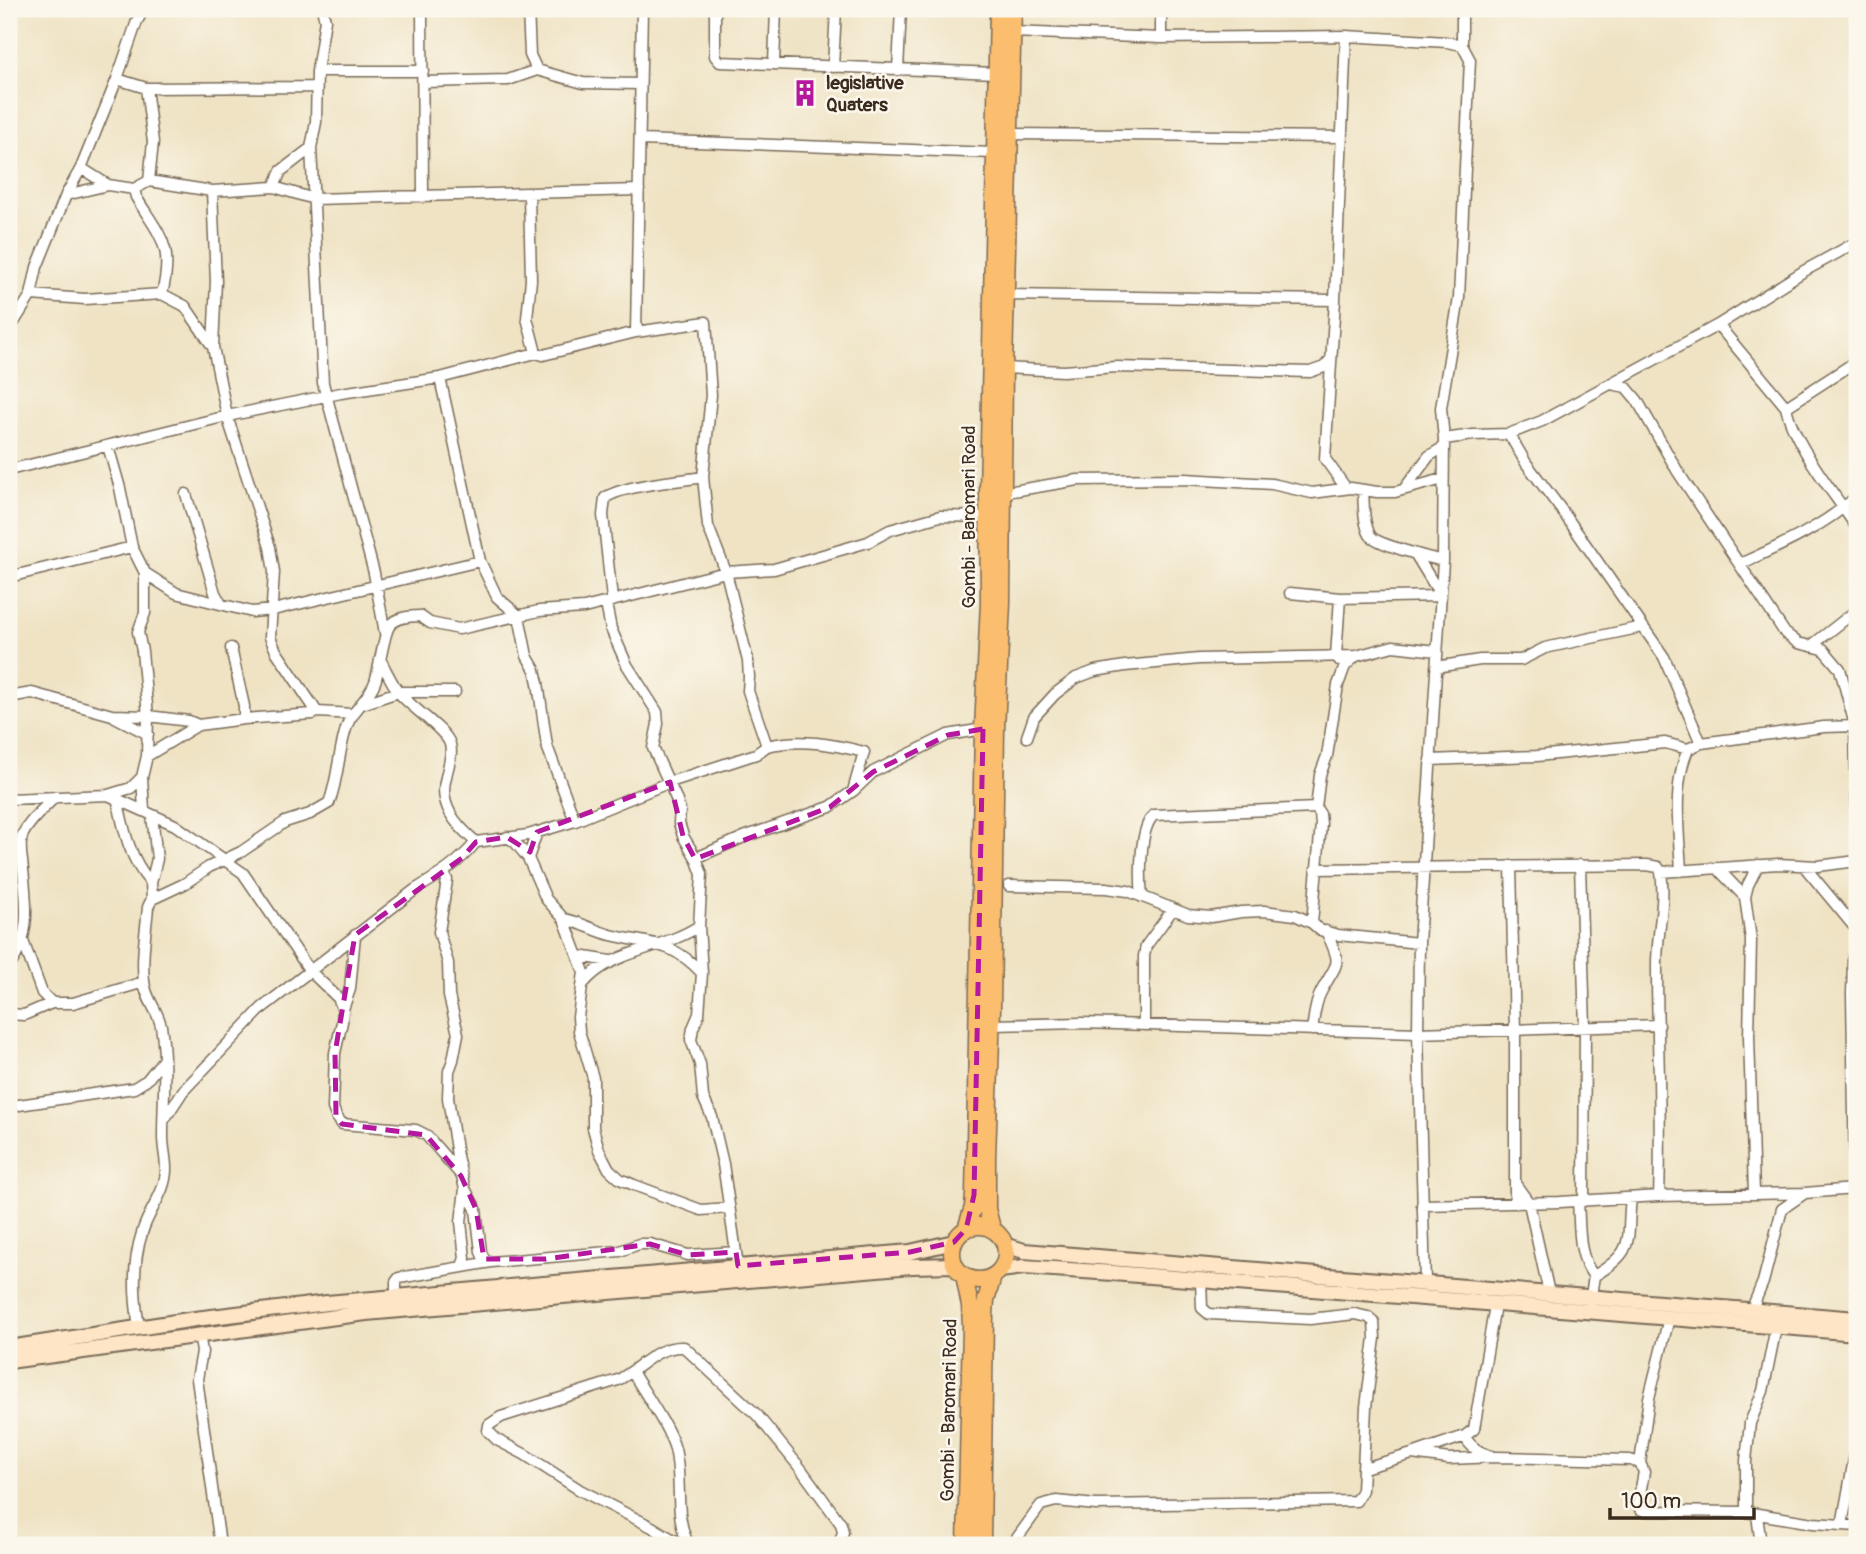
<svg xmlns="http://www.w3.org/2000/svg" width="1866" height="1554" font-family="Pangolin,sans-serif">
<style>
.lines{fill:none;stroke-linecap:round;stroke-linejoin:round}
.minor-casing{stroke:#7a6b58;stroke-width:13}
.secondary-casing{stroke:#7a6b58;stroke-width:18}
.primary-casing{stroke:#7a6b58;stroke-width:19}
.minor{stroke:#fff;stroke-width:10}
.secondary{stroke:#fde5c5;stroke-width:14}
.primary{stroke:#fbbd6e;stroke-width:16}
.marked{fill:none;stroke:#b5179e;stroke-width:5;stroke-dasharray:14 9;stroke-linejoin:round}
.labels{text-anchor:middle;stroke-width:5;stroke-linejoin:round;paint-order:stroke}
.poi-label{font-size:19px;font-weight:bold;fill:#3b2a1e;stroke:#fbf7ec;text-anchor:start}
.street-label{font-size:19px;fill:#3b2a1e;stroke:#fbf7ec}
</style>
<rect width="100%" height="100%" fill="#fbf7ec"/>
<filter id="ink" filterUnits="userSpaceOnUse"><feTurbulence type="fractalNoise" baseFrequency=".0143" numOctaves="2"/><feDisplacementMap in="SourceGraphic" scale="14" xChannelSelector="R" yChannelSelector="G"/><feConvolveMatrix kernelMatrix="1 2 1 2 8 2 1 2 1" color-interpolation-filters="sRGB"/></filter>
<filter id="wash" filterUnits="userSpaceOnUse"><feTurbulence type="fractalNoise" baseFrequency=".00686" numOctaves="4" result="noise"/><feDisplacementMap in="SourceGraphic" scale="28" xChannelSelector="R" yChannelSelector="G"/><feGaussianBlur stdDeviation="1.57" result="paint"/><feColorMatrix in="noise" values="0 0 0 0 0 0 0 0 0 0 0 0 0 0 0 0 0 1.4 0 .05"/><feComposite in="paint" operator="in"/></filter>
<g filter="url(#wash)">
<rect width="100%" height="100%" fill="#efe3c4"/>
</g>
<g filter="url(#ink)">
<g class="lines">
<defs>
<path id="minor" d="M322,9L325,20L317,71L316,122L311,148L323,383L374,573L385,633
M422,9L423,197
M528,9L530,55L537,70L583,83L640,84
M715,9V56L720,62L996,73
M1161,9V38
M1462,9V45
M1012,32L1161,38L1346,36L1447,42L1462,45L1470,60L1459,298L1441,408L1444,439L1443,561L1419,943L1418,1033L1425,1283
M774,64L776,9
M833,67L836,9
M898,70L901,9
M317,71H423
M117,79L146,88L316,87
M423,82L508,80L537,70
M146,88L153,142L149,181
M1011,134L1342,137
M640,140L994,153
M81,168L108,185L134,189L149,181L212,191L274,187L314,199L639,190
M274,187L281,171L311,148
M212,191L216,281L213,347L227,416L270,547L274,572L270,637L276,651L317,712
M529,194L531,280L527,318L536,353
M66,195L108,185
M162,294L185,306L213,347
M31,295L85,299L162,294C174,245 161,238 136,197L134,189
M1005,295L1335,300
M1718,325L1786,407C1794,445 1835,494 1857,528
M9,330L31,295L37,267L66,195L81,168L117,79L137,21L144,9
M636,332L642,9
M1004,368L1064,371L1116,367L1310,372L1324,367L1331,359
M440,378L480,561L497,597L519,616L527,656L535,670L538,683L547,746L575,821
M1611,384L1626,387L1637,400L1678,472L1785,633L1798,643L1823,649L1840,669L1855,725L1857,822
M1786,407L1857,361
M1509,434L1526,463L1563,512L1664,657L1701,743
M1444,439L1473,435L1509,434L1542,421L1718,325L1804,271L1857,242
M108,446L120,488L132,547L145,573V613L138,632L142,651L148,716L147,756L142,777L144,810
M9,470L227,416L341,393L440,378L536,353L543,355L636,332L706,322L711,395L703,477L708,526L726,572L748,661L749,677L748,691L767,746C800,738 832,744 864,752L853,791
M1346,488L1325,459L1335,300L1346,36
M1405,488L1429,456L1444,447
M1363,490C1364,504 1363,522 1370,535C1375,544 1430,558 1443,561
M1001,493L1078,480L1185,479L1272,484L1312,493L1351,488L1377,492H1395L1443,479
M186,494L215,593L221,604
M1416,555L1441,596
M1740,564C1782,545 1823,527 1857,496
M145,573L176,593L252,612L273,610L480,561
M9,577L132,547
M1290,593L1340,598L1441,596
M612,599L603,515L605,498C622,485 680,481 703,477
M606,604L611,629L627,665L657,712L658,724L653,748L675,796L680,810L679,823L683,836L696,858L702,874L699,926L702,973L699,1014L693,1028L691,1040L700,1064L703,1097L712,1117L723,1164L738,1266
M1811,646L1857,610
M231,648L244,706V719
M381,661C387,672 392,684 400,694C412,708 446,730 450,744C453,755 448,766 446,777C438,805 456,825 476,842
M1340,661L1336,656L1340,598
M1436,667L1480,660H1521L1545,648L1642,627
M9,697L32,693L112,715L148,716L189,721L198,725
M362,704L398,692H455
M115,717L148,734
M1027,737L1034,717L1055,694L1076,678L1095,671L1125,666L1199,659L1356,656L1393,646L1437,651
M147,756L198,725L244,719L313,714L317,712L354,714
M1430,760L1537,756L1665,743L1688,749
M108,795L175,825L243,873L310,971L338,998L343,1009
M9,799L108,795L131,788L142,777
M118,802C124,831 130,860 151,883
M1316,808L1320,775L1327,756L1338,685L1345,666L1356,656
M507,837L515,842L528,858L546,899L564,919L584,972L578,1017L579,1031L593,1078V1128L599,1150L609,1169L620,1179L634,1185L701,1210L729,1208
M528,858L537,832
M696,858L744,837L830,807L853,791L873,772L948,735L983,729
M1580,865L1585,1027L1584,1201
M1511,866L1515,1031V1203
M1804,866L1857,930
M1717,868L1745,897
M1316,869L1647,865L1658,867L1661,872L1778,864L1818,866L1857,861
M1681,871C1679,831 1672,787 1688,749L1701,743L1824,727L1857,726
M444,872L447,880L439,932L448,963L449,996L458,1034L453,1060L449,1071L448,1098L457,1156L465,1189L476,1209L481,1252L484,1259L491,1262
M1009,886L1106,888L1128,891L1188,915L1211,917L1241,912L1264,911L1295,915L1312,923L1320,930L1338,935L1419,943
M1142,897C1140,877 1139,828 1154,815L1316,808L1320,814L1321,824L1312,923
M152,899L184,884L209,867L241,852L285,822L310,814L329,803C339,777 338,749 348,723C354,709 369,698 375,682C379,670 384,632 390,625C397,617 410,616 420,616L430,623L459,629L539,611L584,608L726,572L774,569L868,542L890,530L940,516L988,517
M564,919C580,922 595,931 611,935C652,945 671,940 702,973
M355,935L350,989L343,1009L342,1022L335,1053L333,1108L336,1116L342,1124L416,1130L426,1135L461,1175
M1857,940L1853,961L1852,994L1857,1293
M23,941L42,993L52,1003
M579,956L610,961
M9,966C33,936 26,897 22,861C21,853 19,842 23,834C30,820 44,808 55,797
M583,984C610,950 663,950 699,926
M9,1014L24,1015L52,1003H73L144,982
M991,1025L1082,1023L1418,1033L1659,1025
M1144,1025V956L1146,946L1173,909
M1312,1030C1314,1018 1315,1003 1321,992C1338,960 1343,967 1326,931
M12,1106L134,1088L147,1080L163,1060
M164,1120L183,1091L262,1008L416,889C440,875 459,863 476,842L528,835L575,821L670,782L756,754L767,746
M1516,1185L1529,1203L1549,1293
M1754,1193L1749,1037L1751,940L1745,897L1748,885L1758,865
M1659,1196C1662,1120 1657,1045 1657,969C1656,937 1666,904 1661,872
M1578,1201C1580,1226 1577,1256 1594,1276L1590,1302
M1422,1205L1560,1202L1659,1196L1805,1193L1854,1189
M462,1266L465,1258L461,1222L465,1189
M1594,1276C1637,1250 1626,1241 1631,1198
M396,1297V1282L399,1278L491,1262L620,1251L639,1244H650L688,1255L736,1252
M1751,1311L1763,1282L1782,1209L1805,1193
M139,1328C134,1296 132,1264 142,1233C148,1211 166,1193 166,1169C166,1158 163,1148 163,1137C163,1100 167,1063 161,1026C158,1010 145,998 144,981C141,958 146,931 148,907L152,899L151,883L157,859L152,815
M199,1334L202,1352L197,1379L220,1545
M633,1373C645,1394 669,1427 675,1449C683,1481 673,1516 689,1545
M1465,1436C1470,1448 1480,1453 1492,1456
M1412,1454L1449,1459L1496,1457L1630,1460L1640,1463L1644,1472L1638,1504L1640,1509L1645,1511L1746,1512L1813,1523L1857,1526
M1640,1463L1649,1398L1669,1318
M1364,1468L1412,1454L1465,1436L1474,1429L1495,1305
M1746,1512V1461L1750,1423L1763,1391L1776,1327
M1757,1515L1761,1545
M1842,1525L1857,1443
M682,1545L652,1527L580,1490L524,1454L497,1440L488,1431L489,1425L501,1417L618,1380C640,1369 656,1345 684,1347L757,1415L801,1469L841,1524L843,1532L839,1545
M1012,1545L1041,1505L1056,1501L1096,1505L1356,1501L1362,1490L1366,1407L1375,1338L1374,1322L1368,1317L1355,1314L1310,1319L1209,1314L1202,1308L1201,1280"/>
<path id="secondary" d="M1005,1245L1024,1251L1857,1319
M1000,1270L1024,1267L1113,1273L1857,1333
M9,1348L195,1319L327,1303L910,1252L954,1242
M9,1361L366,1313L912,1266L955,1265"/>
<path id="primary" d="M952 1253a27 27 0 1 1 54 0a27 27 0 1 1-54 0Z
M992,1228L987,1209V1158L992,1010L996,729L1002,603L1004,368L1013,9
M966,1229L973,1207L974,1195L983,729L989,602L988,492L998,9
M964,1275L970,1306L971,1326L966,1545
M982,1545L985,1315L986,1300L993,1276"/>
</defs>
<use href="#minor" class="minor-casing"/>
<use href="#secondary" class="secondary-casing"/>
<use href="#primary" class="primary-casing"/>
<use href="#minor" class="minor"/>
<use href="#secondary" class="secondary"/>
<use href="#primary" class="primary"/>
</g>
</g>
<path class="marked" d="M983,729L974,1195L966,1229L954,1242L910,1252L738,1266L736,1252L688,1255L650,1244L546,1259H484L476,1209L461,1176L426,1135L342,1124L336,1116L335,1053L355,935L462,858L476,842L507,837L530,852L537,832L670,782L683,836L695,859L830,807L873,772L948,735Z"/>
<defs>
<symbol id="building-bare" viewBox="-9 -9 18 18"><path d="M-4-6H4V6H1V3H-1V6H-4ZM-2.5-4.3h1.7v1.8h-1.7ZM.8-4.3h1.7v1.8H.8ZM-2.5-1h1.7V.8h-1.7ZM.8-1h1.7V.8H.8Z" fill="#b5179e" stroke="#fbf7ec" stroke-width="2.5" paint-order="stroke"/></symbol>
</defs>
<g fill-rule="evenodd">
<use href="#building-bare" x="786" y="74" width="38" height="38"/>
</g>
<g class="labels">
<g class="poi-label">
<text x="826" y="89">legislative<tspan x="826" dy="22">Quaters</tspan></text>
</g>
<g class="street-label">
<text transform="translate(968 517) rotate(-90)" y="7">Gombi - Baromari Road</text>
<text transform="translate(948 1410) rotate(-89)" y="7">Gombi - Baromari Road</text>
</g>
</g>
<rect width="1866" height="1554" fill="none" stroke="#fbf7ec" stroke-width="35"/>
<path d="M1610 1508v10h144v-10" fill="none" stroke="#3b2a1e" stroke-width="3.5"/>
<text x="1621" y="1508" font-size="21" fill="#3b2a1e" stroke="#fbf7ec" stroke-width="5" paint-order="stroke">100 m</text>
</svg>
